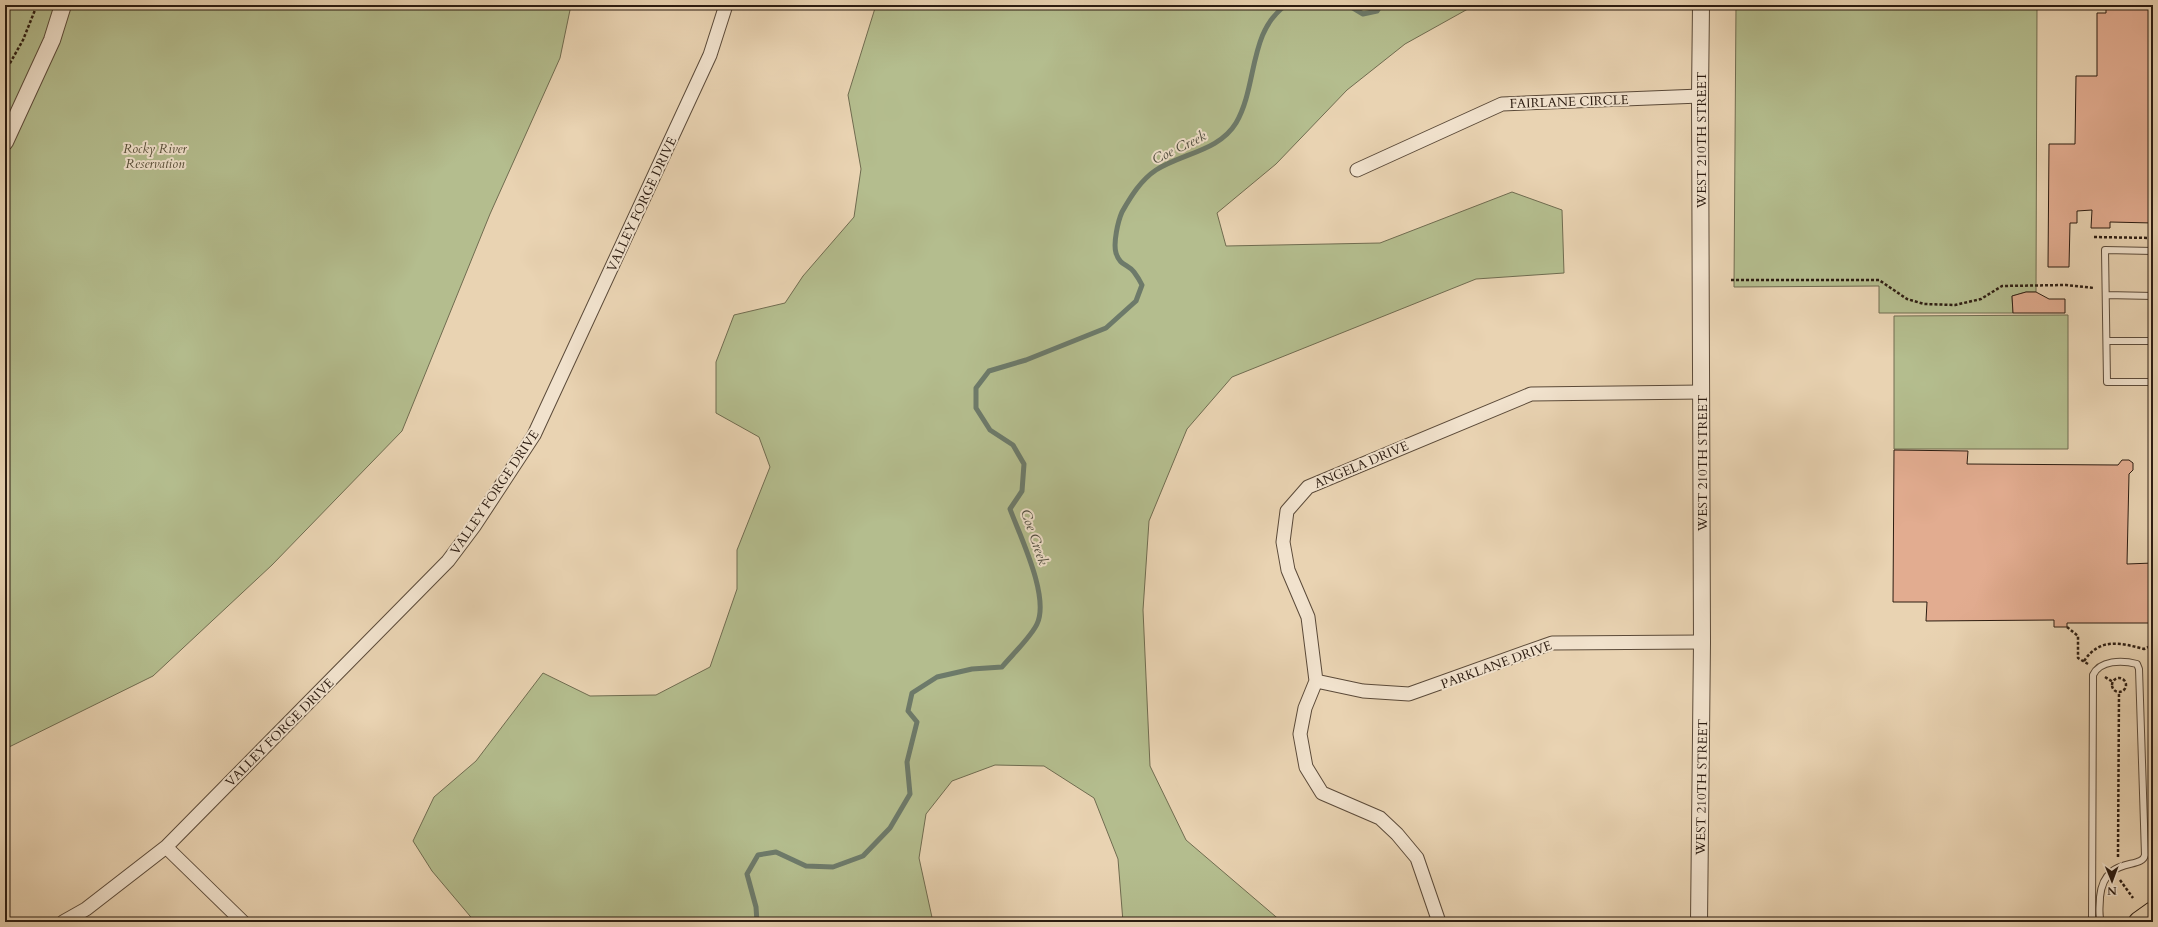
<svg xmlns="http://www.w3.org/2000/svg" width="2158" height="927" font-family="Cardo,serif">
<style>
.green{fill:#b4bd8e;stroke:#706c50}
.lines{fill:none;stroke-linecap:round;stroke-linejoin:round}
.stream{stroke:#6d7a6a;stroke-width:5}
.building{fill:#e2ac90;stroke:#2c1c11}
.service-casing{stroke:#5b4a39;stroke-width:8}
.minor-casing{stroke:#5b4a39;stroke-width:15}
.tertiary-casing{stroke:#5b4a39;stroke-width:18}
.primary-casing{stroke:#2c1c11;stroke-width:22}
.path{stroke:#2c1c11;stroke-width:2.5;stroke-dasharray:3 2;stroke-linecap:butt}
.service{stroke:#f1e2cd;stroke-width:6}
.minor{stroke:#f1e2cd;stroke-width:13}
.tertiary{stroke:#f1e2cd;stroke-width:16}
.primary{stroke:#e9d3b2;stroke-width:20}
.labels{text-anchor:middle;stroke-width:4;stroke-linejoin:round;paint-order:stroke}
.street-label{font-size:13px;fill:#2c1c11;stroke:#f1e2cd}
.park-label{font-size:13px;font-style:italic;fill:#554c36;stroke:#f1e2cd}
.water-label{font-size:14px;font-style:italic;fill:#4d4b3e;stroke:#f1e2cd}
</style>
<rect width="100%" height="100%" fill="#e9d3b2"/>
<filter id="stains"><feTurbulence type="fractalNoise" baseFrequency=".005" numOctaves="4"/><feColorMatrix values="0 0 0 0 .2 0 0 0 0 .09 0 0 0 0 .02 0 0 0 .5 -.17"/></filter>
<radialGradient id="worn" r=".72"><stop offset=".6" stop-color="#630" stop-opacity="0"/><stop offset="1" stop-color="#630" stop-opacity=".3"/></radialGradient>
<path class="green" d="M5,5H573L570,10L560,58L490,214L402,431L272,565L153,676L5,749Z
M876,5H1475L1405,44L1347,90L1276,164L1217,213L1226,246L1380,243L1512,192L1562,210L1564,273L1476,279L1232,377L1187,429L1149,521L1143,610L1150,766L1186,840L1282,922H1123L1118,859L1094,798L1044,766L995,765L952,781L926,814L919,858L933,922H475L432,871L413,841L434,797L476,761L543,673L590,696L656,695L710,667L737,589V550L770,467L759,437L716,413V362L734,315L785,303L803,276L854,217L861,169L848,95Z
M1736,5H2037L2036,292H2026L2012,296L2013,313H1879V286L1734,287Z
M2068,315V449H1894V316Z"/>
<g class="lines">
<path class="stream" d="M1348,5L1363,14L1377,11L1381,5
M757,922L756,907L747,874L758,855L776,852L806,866L833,867L863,856L890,828L910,794L907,762L917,722L908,711L912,693L937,677L972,669L1002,667C1011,656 1031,637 1037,624C1050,597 1020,536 1010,509L1022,491L1024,464L1013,445L990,430L976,408V388L989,371L1026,360L1106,328L1136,301L1142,285C1140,281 1137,276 1134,272C1128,264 1120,266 1116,253C1113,243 1118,221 1122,212C1131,196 1141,180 1156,170C1183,153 1219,151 1236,123C1258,85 1248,32 1286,5"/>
</g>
<path class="building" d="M2106,5H2153V223L2110,222V228H2091L2092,210L2077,211V223H2070L2069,267H2048L2049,144H2075L2076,76H2097V13H2106Z
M2026,292H2036L2049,299H2065V313H2013L2012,296Z
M1894,450L1968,451L1967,464L2118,465L2122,460H2129L2133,463V470L2129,474L2127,564L2153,563V623H2067V627H2054V620L1926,621L1927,602H1893Z"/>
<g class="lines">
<defs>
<path id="service" d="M2153,251L2105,250L2107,382H2153
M2106,295L2153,296
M2107,341H2153
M2092,922L2093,675C2100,660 2122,660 2137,664L2139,669L2145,855C2142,870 2104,855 2100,897C2100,906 2098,914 2101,922"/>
<path id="minor" d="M1357,170L1502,104L1700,96
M1316,681L1363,691L1409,694L1552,643L1702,642
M166,847L243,922
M63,922L86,909L166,847L448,561L475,525L534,435L710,55L726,5
M1439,922L1417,858L1397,834L1380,818L1322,793L1306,767L1300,734L1305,708L1316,681L1308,617L1288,570L1283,542L1287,511L1308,487L1531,394L1702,392"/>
<path id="tertiary" d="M5,142L52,40L63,5
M1699,922L1702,642L1700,96L1701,5"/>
<path id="primary" d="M2139,922L2153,912"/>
</defs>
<use href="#service" class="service-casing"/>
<use href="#minor" class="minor-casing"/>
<use href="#tertiary" class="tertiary-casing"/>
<use href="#primary" class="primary-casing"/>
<path class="path" d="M5,72L23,40L37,5
M2094,237L2153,238
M1731,280H1879L1907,299L1924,304L1955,305L1981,299L2002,286L2066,285L2094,288
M2067,627L2078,636V658L2088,664
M2084,661C2100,637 2121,643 2144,649L2153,645
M2105,677L2113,682
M2112 685a7 7 0 1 1 14 0a7 7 0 1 1-14 0Z
M2118,857L2119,692
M2120,880L2133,898"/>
<use href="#service" class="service"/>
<use href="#minor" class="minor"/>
<use href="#tertiary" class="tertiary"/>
<use href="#primary" class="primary"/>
</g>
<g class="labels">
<g class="street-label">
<text transform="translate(1569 101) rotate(-2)" y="5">FAIRLANE CIRCLE</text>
<text transform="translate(1701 140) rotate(-90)" y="5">WEST 210TH STREET</text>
<text transform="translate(641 204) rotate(-65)" y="5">VALLEY FORGE DRIVE</text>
<text transform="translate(1702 463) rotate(-90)" y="5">WEST 210TH STREET</text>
<text transform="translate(1361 464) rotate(-23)" y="5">ANGELA DRIVE</text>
<text transform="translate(494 492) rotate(-56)" y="5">VALLEY FORGE DRIVE</text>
<text transform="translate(1496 664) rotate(-20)" y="5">PARKLANE DRIVE</text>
<text transform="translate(279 732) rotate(-45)" y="5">VALLEY FORGE DRIVE</text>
<text transform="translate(1701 787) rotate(-89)" y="5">WEST 210TH STREET</text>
</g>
<g class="park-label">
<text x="155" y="153">Rocky River<tspan x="155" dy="15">Reservation</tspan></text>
</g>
<g class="water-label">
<text transform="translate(1179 147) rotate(-26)" y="5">Coe Creek</text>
<text transform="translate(1035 537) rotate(71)" y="5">Coe Creek</text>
</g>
</g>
<rect width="2158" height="927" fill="none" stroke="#e9d3b2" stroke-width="20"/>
<rect x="6" y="6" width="2146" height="915" fill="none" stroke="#2c1c11" stroke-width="2"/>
<rect x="10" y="10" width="2138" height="907" fill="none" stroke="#2c1c11"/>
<g transform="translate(2112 881) rotate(179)" stroke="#f1e2cd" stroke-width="3" paint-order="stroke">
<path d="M0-3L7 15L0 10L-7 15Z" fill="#2c1c11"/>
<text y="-6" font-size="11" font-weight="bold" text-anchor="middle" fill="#2c1c11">N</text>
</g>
<rect width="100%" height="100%" filter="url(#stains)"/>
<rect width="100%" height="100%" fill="url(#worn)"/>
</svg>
